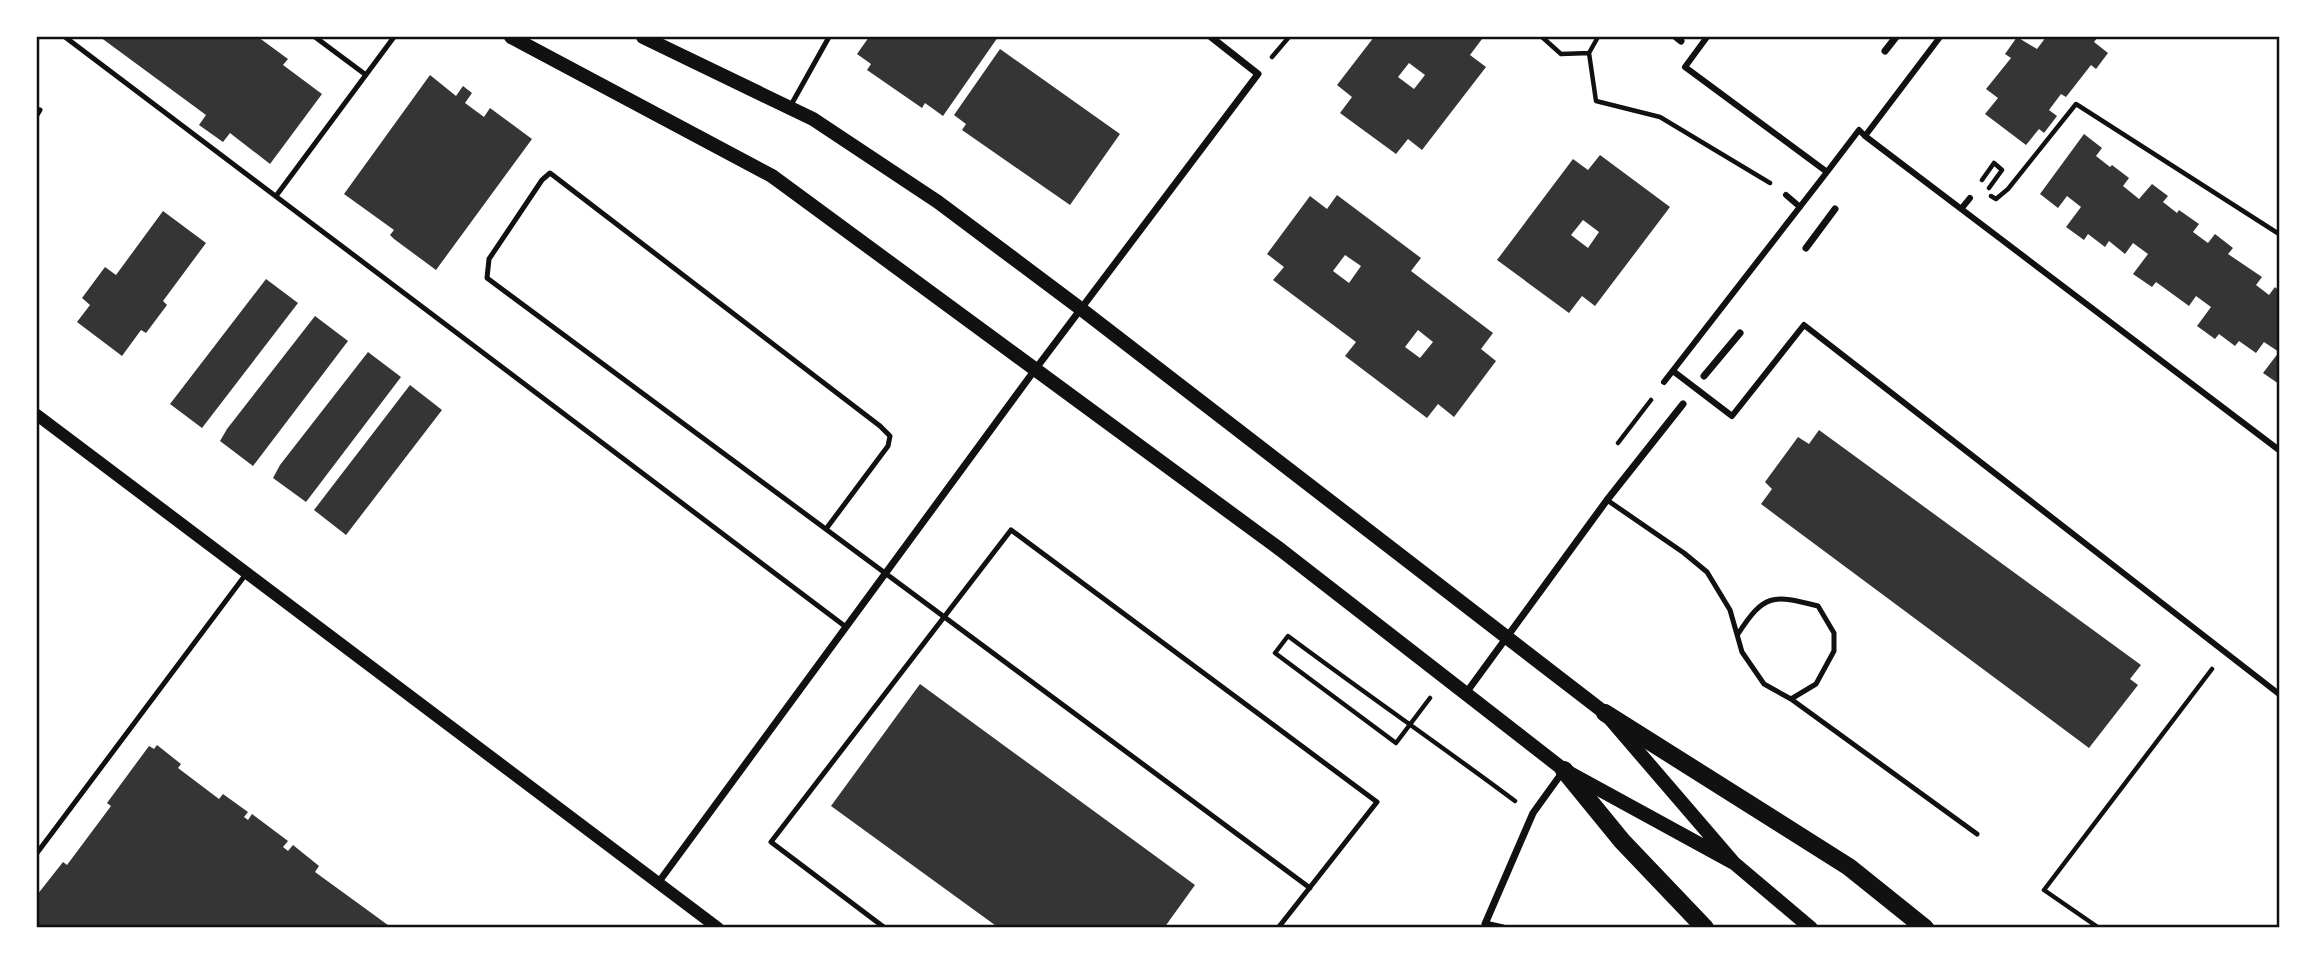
<svg xmlns="http://www.w3.org/2000/svg" width="2316" height="965" font-family="'PT Sans',sans-serif">
<style>
.building{fill:#353535;fill-rule:evenodd}
.lines{fill:none;stroke-linecap:round;stroke-linejoin:round}
.path{stroke:#111;stroke-width:4.5}
.service{stroke:#111;stroke-width:5}
.pedestrian{stroke:#111;stroke-width:6}
.minor{stroke:#111;stroke-width:7}
.tertiary{stroke:#111;stroke-width:12}
.secondary{stroke:#111;stroke-width:14}
.primary{stroke:#111;stroke-width:18}
.neatline{fill:none;stroke:#111;stroke-width:2.5}
</style>
<rect width="100%" height="100%" fill="#fff"/>
<path class="building" d="M100,37H258L288,59L283,65L322,94L270,164L230,133L223,142L199,125L206,115Z
M869,37H998L943,116L925,103L922,108L867,70L871,64L857,54Z
M1374,37H1479L1482,39L1470,55L1486,67L1422,150L1408,139L1396,154L1340,113L1352,97L1337,85ZM1409,63L1425,75L1414,89L1398,77Z
M2017,37L2037,49L2046,37H2098L2094,42L2108,53L2096,69L2091,65L2066,97L2061,94L2049,110L2057,116L2044,133L2039,129L2026,145L1985,114L1998,98L1986,89L2011,58L2005,54Z
M1000,49L1120,134L1070,205L962,130L966,124L954,115Z
M430,75L456,96L463,86L472,93L465,103L484,117L490,108L532,139L436,270L394,239L390,235L394,230L344,194Z
M2084,134L2102,148L2096,156L2110,167L2112,165L2129,178L2123,186L2139,199L2152,184L2168,196L2163,202L2177,213L2179,210L2199,224L2193,232L2208,243L2215,234L2233,248L2228,254L2262,277L2256,285L2269,295L2275,287L2277,289L2279,286V384L2263,373L2279,352L2264,342L2256,353L2239,341L2235,346L2219,334L2215,339L2197,326L2211,307L2196,296L2189,306L2156,282L2152,287L2133,274L2148,254L2133,243L2125,254L2109,241L2105,247L2088,234L2084,240L2066,227L2081,207L2067,196L2058,208L2040,194Z
M1600,155L1670,207L1595,306L1582,296L1569,313L1497,260L1573,159L1588,170ZM1583,220L1599,232L1588,248L1571,235Z
M1337,195L1421,258L1411,271L1493,333L1481,349L1496,361L1454,417L1438,404L1427,418L1345,356L1356,342L1273,280L1284,267L1267,254L1310,196L1327,209ZM1345,255L1361,266L1349,283L1333,271ZM1418,330L1433,342L1420,358L1405,347Z
M163,211L206,243L163,301L167,305L146,333L141,330L122,356L77,322L90,305L82,298L105,267L116,275Z
M266,279L298,303L202,428L170,404Z
M315,316L348,341L253,466L220,441L227,429Z
M368,352L401,377L306,502L273,478L280,465Z
M410,385L442,410L346,535L314,510Z
M1819,430L2141,665L2130,679L2138,685L2089,748L1761,504L1772,489L1765,482L1798,437L1809,444Z
M920,684L1195,885L1164,928H999L831,806Z
M157,745L181,764L178,768L219,799L223,794L248,812L244,817L248,820L252,814L288,841L283,847L288,851L293,845L319,866L315,872L392,928H37V895L63,862L67,865L111,806L107,803L149,746L154,749Z"/>
<g class="lines">
<path class="path" d="M1542,37L1561,54L1589,53
M1598,37L1589,53L1596,101L1660,117L1770,183
M1272,57L1289,37
M1982,180L1994,163L2002,170L1989,188
M1991,196L1996,199L2008,189L2076,104L2279,234
M1618,443L1651,400
M1430,698L1396,743L1275,653L1288,636C1363,692 1440,745 1515,801
M2099,928L2044,890L2212,669"/>
<path class="service" d="M65,37L846,627
M315,37L366,75
M791,105L829,37
M37,115L40,110
M276,196L394,37
M1607,500L1684,553L1707,572L1730,610L1742,652L1764,684L1791,699L1977,834
M826,529L888,446L890,436L880,426L550,173L542,180L489,259L487,278L1310,888
M1738,634C1764,594 1772,594 1818,606L1834,633V651L1816,684L1791,699
M37,853L246,574
M885,928L771,842L1011,530L1377,802L1278,928"/>
<path class="pedestrian" d="M1940,37L1865,136L2279,450
M1827,172L1859,130L1865,136
M1786,195L1800,207
M1961,209L1970,198
M1673,371L1732,416L1804,325L2279,694
M1664,382L1827,172L1685,67L1707,37"/>
<path class="minor" d="M1676,37L1681,41
M1885,51L1896,37
M1806,248L1835,209
M1704,376L1740,333
M1466,693L1607,500L1683,404
M658,883L1034,371L1258,74L1211,37
M1503,928L1485,924L1533,813L1564,770"/>
<path class="tertiary" d="M37,415L718,928"/>
<path class="secondary" d="M511,37L772,176L1281,550L1564,770L1734,863
M643,37L813,119L938,202L1081,309L1605,713L1734,863L1811,928"/>
<path class="primary" d="M1605,713L1849,867L1925,928
M1564,770L1622,841L1705,928"/>
</g>
<rect width="2316" height="965" fill="none" stroke="#ffffff" stroke-width="77"/>
<rect x="38" y="38" width="2240" height="888" class="neatline"/>
</svg>
